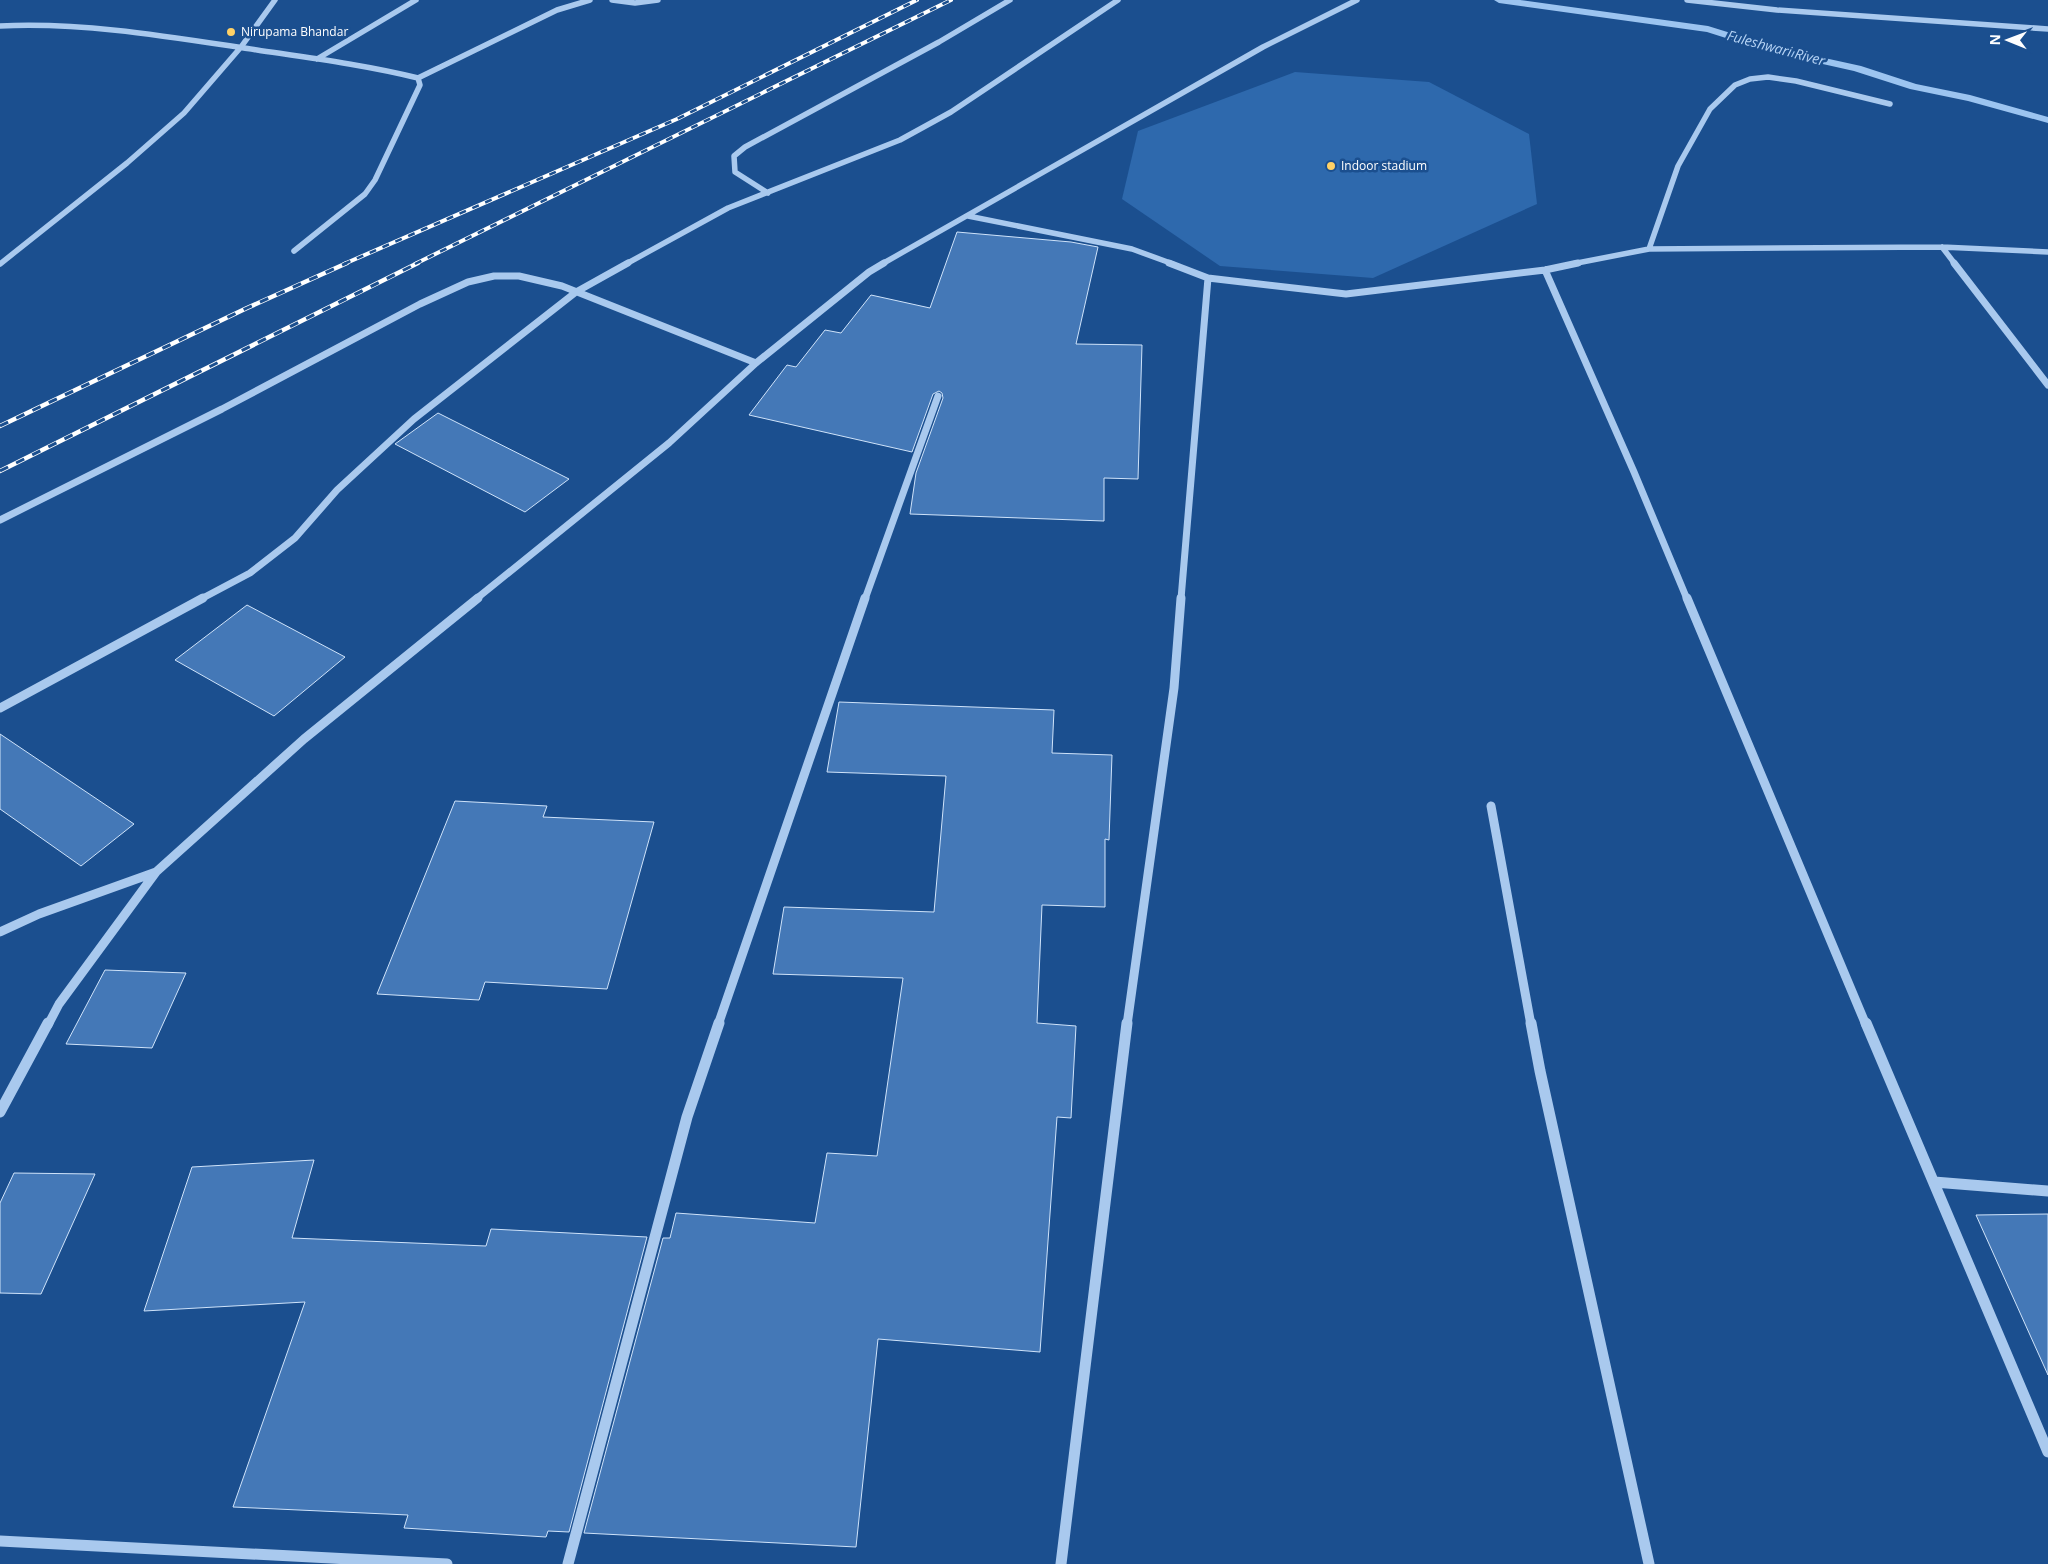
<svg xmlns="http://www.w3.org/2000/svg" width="2048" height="1564" font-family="'Open Sans',sans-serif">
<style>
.green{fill:#2e69ad}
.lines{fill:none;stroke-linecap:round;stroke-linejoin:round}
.stream{fill:#9cc4f0;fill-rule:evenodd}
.building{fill:#4478b7;stroke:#cfe3fa}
.minor-far3{stroke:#a9c9ee;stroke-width:5.5}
.minor-far2{stroke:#a9c9ee;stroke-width:7}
.minor-far1{stroke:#a9c9ee;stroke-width:9}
.minor{stroke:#a9c9ee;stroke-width:11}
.rail-far1-casing{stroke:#fff;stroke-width:4}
.rail-casing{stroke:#fff;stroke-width:4.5}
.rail-far1{stroke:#1b4f8f;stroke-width:2.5;stroke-dasharray:7;stroke-linecap:butt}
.rail{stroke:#1b4f8f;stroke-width:3;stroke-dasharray:9;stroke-linecap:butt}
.poi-dot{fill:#ffd166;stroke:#1b4f8f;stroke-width:2}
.labels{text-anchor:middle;stroke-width:5;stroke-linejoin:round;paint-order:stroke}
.far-poi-label{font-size:12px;fill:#fff;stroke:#1b4f8f;text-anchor:start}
.far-water-label{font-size:14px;font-style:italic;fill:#b5d3f5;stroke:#1b4f8f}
</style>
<rect width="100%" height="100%" fill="#1b4f8f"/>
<path class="green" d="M1295,72L1429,82L1529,134L1537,204L1373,278L1220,266L1122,199L1138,131Z"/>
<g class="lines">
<path class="stream" d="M1494,0H1520L1708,26L1779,48L1861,66L1916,84L1970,95L2048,117V123L1968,101L1910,89L1854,71L1773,53L1707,32L1499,3Z"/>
</g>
<path class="building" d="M957,232L1071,242L1098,247L1076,344L1142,345L1138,479L1104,478V521L910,514L916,473L943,398L942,393L939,391L933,394L912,452L749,415L787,365L796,367L825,330L841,333L871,295L930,308Z
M438,413L569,479L525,512L395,444Z
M247,605L345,657L274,716L175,660Z
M839,702L1054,710L1052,753L1112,755L1109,840L1105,839V907L1042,905L1037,1023L1076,1026L1071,1118L1057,1117L1040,1352L878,1339L856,1547L584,1533L663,1238H670L676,1213L815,1223L827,1153L877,1156L903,978L773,974L784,907L934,912L946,776L827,772Z
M0,734L134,824L81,866L0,809Z
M455,801L547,806L543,817L654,822L607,989L485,982L479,1000L377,994Z
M105,970L186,973L152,1048L66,1044Z
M314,1160L292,1238L486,1246L491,1229L647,1237L569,1532L548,1531L546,1537L404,1528L408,1515L233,1507L305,1302L144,1311L192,1167Z
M14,1173L95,1174L41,1294L0,1293V1203Z
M2048,1214V1375L1976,1215Z"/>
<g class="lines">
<path class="minor-far3" d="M612,0L635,3L658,0
M1687,0L1777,10L2048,29
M0,26C87,22 171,37 257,50C311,58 365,65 418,78L420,85L375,180L365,194L294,251
M317,59L416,0
M418,78L557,10L590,0
M768,193L735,172L734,156L745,147L939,42L1010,0
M968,216L1132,249L1173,264
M1942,247L1955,264
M1649,249L1678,166L1710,109L1735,85L1750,79L1768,77L1796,81L1890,104
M0,264L127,163L184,113L241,47L275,0
M626,264L728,208L900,140L951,112L1118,0
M882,264L1263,47L1357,0
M1572,264L1649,249L1942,247L2048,252"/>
<path class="minor-far2" d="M1169,263L1208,278L1346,294L1545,270L1578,263
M1954,263L2048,385
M1545,270L1634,472L1687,599
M0,520L222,409L420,304L468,282L494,276H519L562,286L756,363
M201,599L250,573L295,538L337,490L414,419L576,292L628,263
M476,599L669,443L756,363L869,272L884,263
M865,599L938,396
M1181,599L1208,278"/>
<path class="minor-far1" d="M1687,598L1866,1025
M0,708L203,598
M1491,806L1531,1025
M0,932L39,914L156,872
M48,1025L59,1004L156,872L304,739L478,598
M718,1025L865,598
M1127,1025L1174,688L1181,598"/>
<path class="minor" d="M1531,1023L1540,1071L1649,1564
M1866,1023L2048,1452
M0,1112L48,1023
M1934,1182L2048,1191
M0,1541L447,1564
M568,1564L687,1117L719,1023
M1061,1564L1127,1023"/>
<defs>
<path id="rail-far1" d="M344,264L677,119L917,0
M415,264L951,0"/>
<path id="rail" d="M0,426L247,308L347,263
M0,471L418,263"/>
</defs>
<use href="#rail-far1" class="rail-far1-casing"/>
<use href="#rail" class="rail-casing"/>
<use href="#rail-far1" class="rail-far1"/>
<use href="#rail" class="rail"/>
</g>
<g class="poi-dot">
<circle cx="231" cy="32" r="5"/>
<circle cx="1331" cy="166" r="5"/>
</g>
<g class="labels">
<g class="far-poi-label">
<text x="241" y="36">Nirupama Bhandar</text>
<text x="1341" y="170">Indoor stadium</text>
</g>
<g class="far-water-label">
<text transform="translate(1776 48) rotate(15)" y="5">Fuleshwari River</text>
</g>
</g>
<g transform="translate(2008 40) rotate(271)" stroke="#1b4f8f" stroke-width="4" paint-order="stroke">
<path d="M0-4L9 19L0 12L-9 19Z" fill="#ffffff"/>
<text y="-8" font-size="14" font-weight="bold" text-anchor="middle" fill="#ffffff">N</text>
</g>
</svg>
